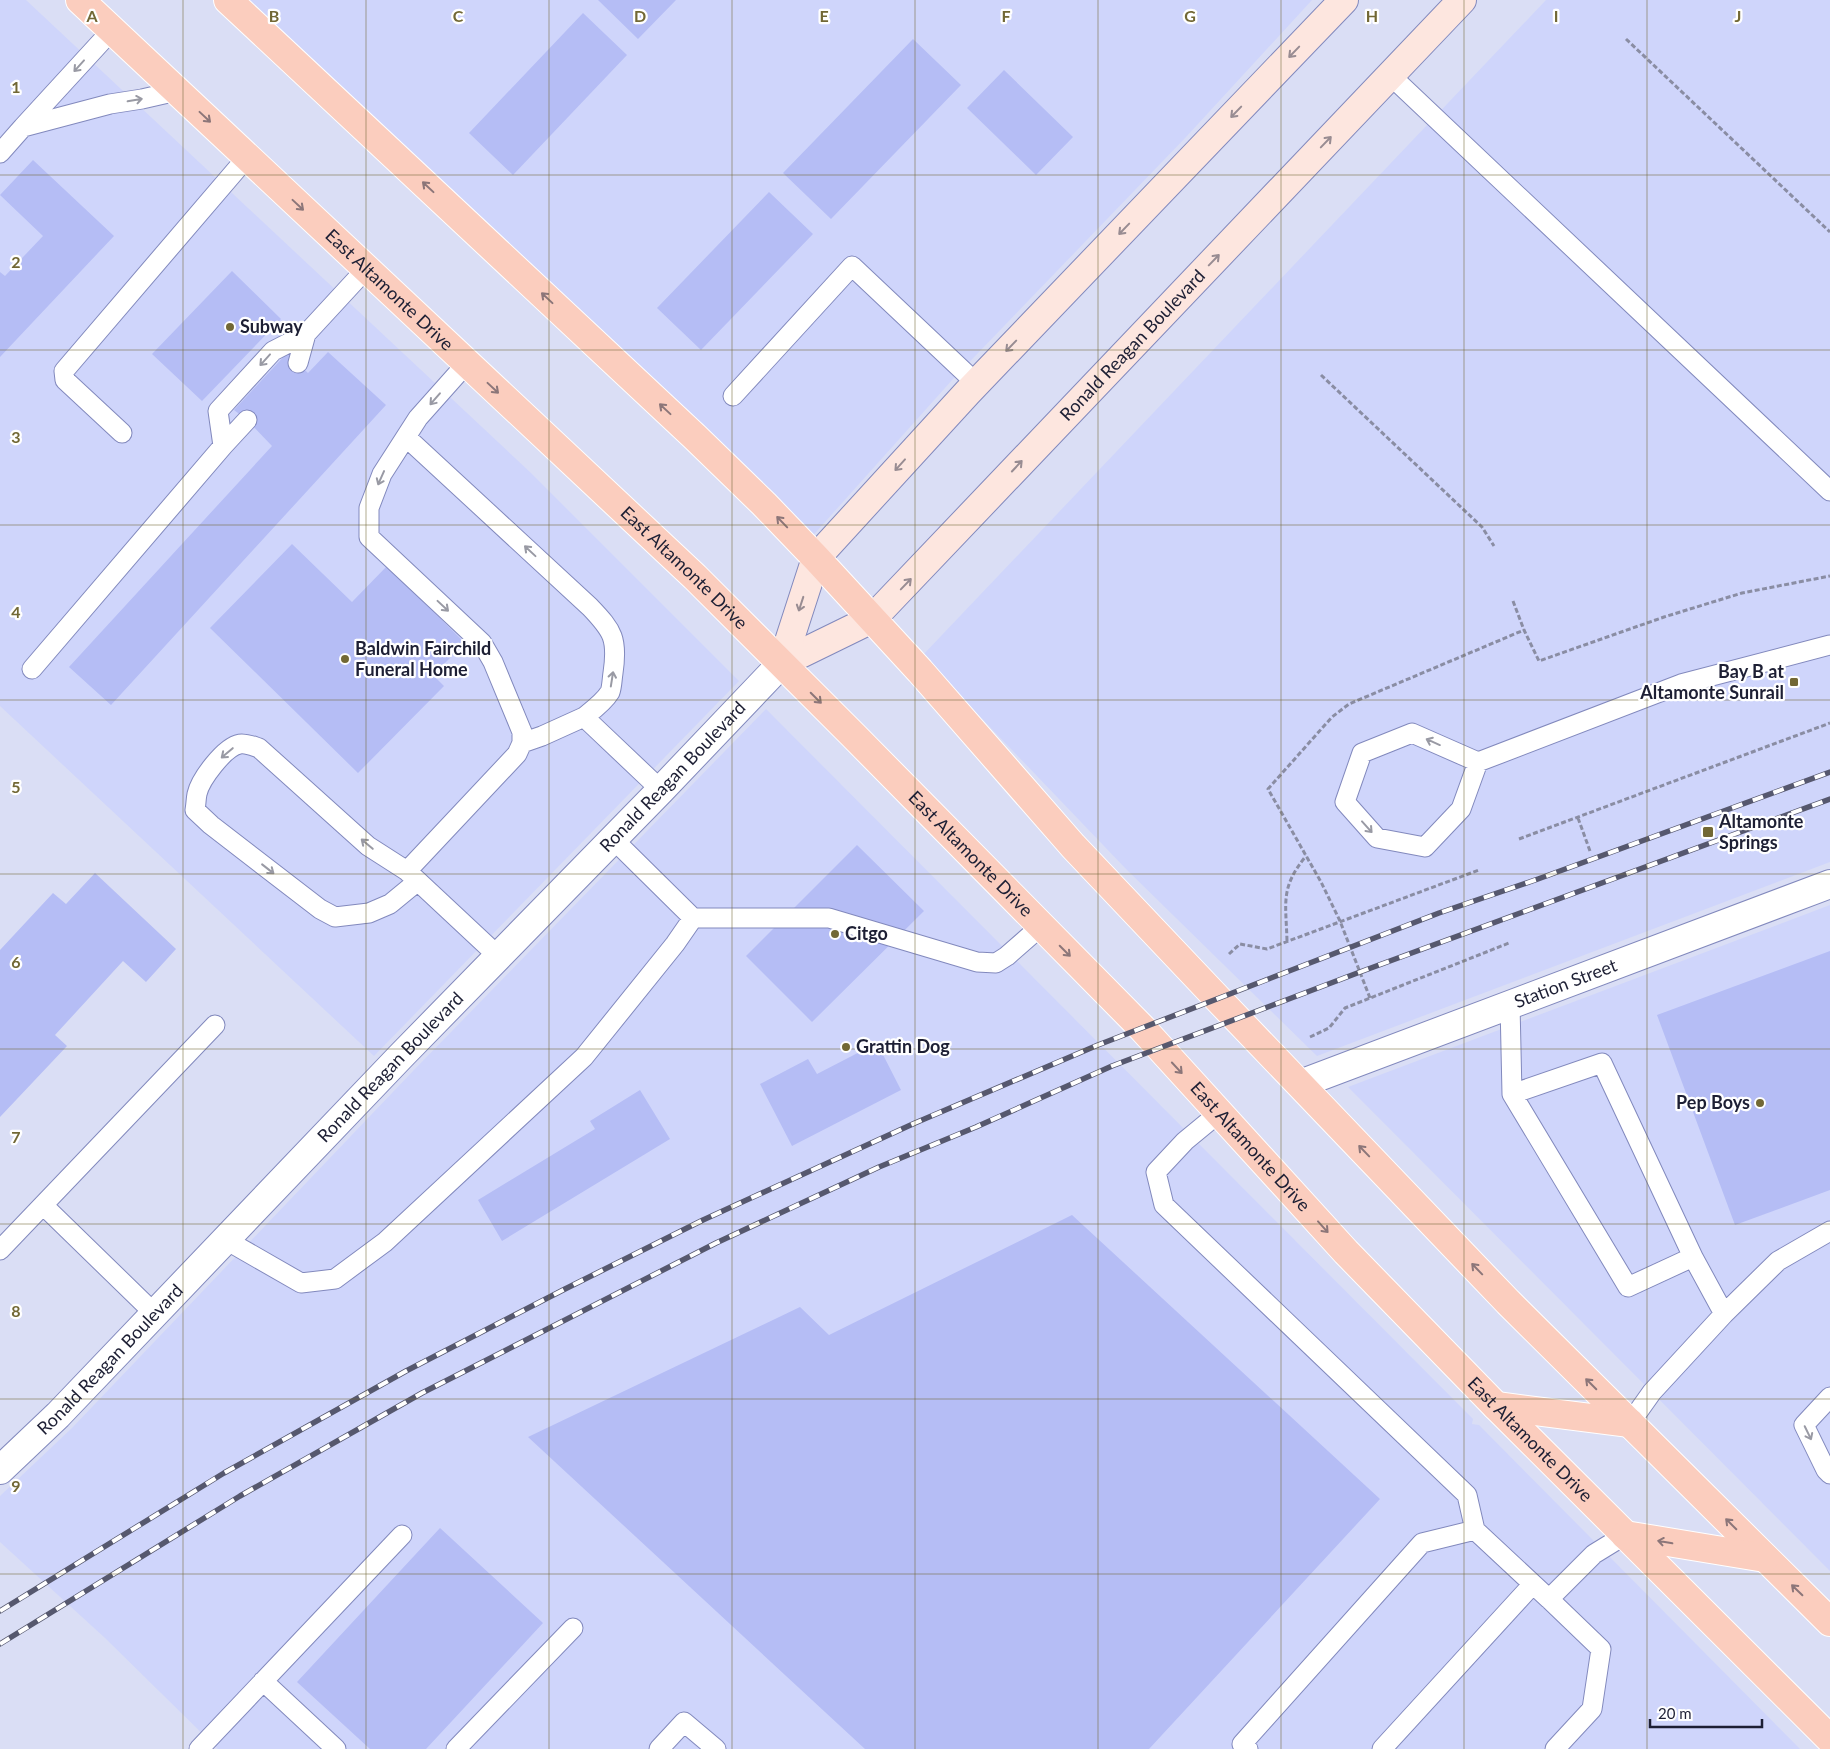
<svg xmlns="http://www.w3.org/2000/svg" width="1830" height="1749" font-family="Lato,sans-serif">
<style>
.built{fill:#cfd5fb}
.building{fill:#b5bdf5}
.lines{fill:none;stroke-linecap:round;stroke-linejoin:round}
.service-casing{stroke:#8289bd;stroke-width:21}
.minor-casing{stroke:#8289bd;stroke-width:30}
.tertiary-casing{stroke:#8289bd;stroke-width:30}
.secondary-casing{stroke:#8289bd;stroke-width:30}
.primary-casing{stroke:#fff;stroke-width:30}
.path{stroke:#8a8da3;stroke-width:3;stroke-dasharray:5 2.5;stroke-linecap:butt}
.service{stroke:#fff;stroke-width:19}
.minor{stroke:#fff;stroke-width:28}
.tertiary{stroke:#fff;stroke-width:28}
.secondary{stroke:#fde6df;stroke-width:28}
.primary{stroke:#fbcdbe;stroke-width:28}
.rail-casing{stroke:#56586e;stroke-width:5.5}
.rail{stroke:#fff;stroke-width:4;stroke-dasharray:11;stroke-linecap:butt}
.oneway{stroke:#988c92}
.oneway2{stroke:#999aa4}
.oneway3{stroke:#8c7679}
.grid{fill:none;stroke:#726835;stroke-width:1;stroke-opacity:0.55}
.poi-dot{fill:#726835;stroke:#fff;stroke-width:2}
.labels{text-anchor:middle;stroke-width:4.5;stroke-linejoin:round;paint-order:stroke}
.street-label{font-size:18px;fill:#1d1f34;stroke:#fff}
.poi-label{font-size:18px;font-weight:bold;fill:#1d1f34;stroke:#fff;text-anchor:start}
.grid-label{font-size:16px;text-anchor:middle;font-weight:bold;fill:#726835;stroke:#fff;stroke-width:4.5;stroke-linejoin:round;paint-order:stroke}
</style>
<rect width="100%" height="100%" fill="#dadef5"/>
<path class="built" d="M0,0H26L531,473L739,681L374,1056L0,706Z
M223,0H1312L1186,137L953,379L808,541Z
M1546,0H1830V862L1317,1056L1127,870L922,656Z
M766,709L1473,1419L1472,1424L1479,1425L1800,1749H218L105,1638L0,1542V1496L72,1428L413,1071Z
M1830,905V1571L1348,1087Z"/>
<path class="building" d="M598,0H676L638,39Z
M583,13L627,55L513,175L469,133Z
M913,39L961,85L831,219L783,173Z
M1004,70L1073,137L1036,175L967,108Z
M33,160L114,236L0,357V272L5,276L43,236L0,195Z
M769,192L813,234L701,350L657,308Z
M232,271L281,319L202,401L152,354Z
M328,352L386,405L111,705L69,667L272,446L247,420L234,410L287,353L308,373Z
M292,544L352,602L387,566L465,643L433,675L444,686L358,773L210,628Z
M857,845L924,911L812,1022L746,956Z
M95,873L176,949L146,982L123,961L55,1035L67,1046L0,1117V950L53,893L66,904Z
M1830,951V1190L1735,1225L1657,1015Z
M877,1043L901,1090L792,1146L760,1084L808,1059L817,1074Z
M640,1090L670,1139L502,1241L478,1200L595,1129L590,1121Z
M1072,1215L1380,1499L1149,1749H865L528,1437L800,1307L829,1335Z
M440,1528L543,1623L426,1749H370L297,1682Z"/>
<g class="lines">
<defs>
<path id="service" d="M112,30L23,127L110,104L142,99L177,91
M1390,75L1830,491
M0,153L23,127
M298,363L306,334
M733,396L852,266L976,383
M122,433L65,380L64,371L248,156
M406,437L590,607C613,631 618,639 613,673C612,679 612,687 610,692C604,702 593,710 584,717
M223,446L218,411L273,351L306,334L366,269
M32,669L223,446L247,420
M522,743L542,736L584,717L661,790
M1478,762L1461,809L1425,847L1377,838L1345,802L1362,753L1412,733L1478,762L1681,684L1830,645
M407,871L517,754L522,743V732L493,662L482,643L369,537V508L382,474L418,418L467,363
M418,881L390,904L369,913L335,917L320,909L211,825L195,810C196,805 196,799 197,794C200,780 224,747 240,744C246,743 253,746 259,748L368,846L407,871L498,956
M693,918H829L977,962L996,963L1007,956L1040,927
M1510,1004L1512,1094
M1219,1113L1185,1141L1156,1172L1164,1205L1467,1495L1475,1530L1549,1599L1594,1554L1625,1535
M43,1205L155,1314
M226,1240L301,1283L335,1279L385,1242L584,1057L675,944L693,918L613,839
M0,1250L215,1025
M1724,1314L1778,1261L1830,1231
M1830,1397L1804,1425L1826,1470L1830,1474
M1630,1423L1652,1392L1724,1314L1693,1257L1602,1063L1512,1094L1628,1287L1693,1257
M1549,1599L1601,1649L1592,1709L1555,1749
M263,1681L336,1749
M199,1749L402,1535
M456,1749L573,1628
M659,1749L684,1722L716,1749
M1248,1749L1242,1744L1422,1543L1475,1530
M1382,1749L1533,1584"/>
<g id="minor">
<path id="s1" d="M1300,1084L1830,884"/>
</g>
<g id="tertiary">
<path id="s2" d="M0,1470L58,1415L400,1057L661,790L782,663"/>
</g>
<g id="secondary">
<path id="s3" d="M782,663L872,619L1462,0"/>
<path d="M782,663L816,558L968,392L1344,0"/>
</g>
<g id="primary">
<path id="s4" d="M80,0L695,577L853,735L1142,1028L1346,1252L1496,1406L1830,1739"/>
<path d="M228,0L695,437L764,504L816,558L920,671L1073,846L1218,999L1508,1302L1830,1622"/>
<path d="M1496,1406L1630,1423"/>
<path d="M1625,1535L1765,1558"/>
</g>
</defs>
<use href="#service" class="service-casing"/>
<use href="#minor" class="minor-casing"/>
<use href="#tertiary" class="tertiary-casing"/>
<use href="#secondary" class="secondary-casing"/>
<use href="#primary" class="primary-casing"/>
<path class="path" d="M1626,39L1830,232
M1321,375L1482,527L1494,546
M1513,601L1524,630L1539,661L1664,617L1742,593L1830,576
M1578,818L1590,851
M1519,839L1830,723
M1287,941C1286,902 1280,888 1306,856
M1229,954L1240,944L1267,949L1479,870
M1370,998L1340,921L1321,882L1268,789L1332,717L1349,704L1524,630
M1310,1037L1329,1028L1345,1008L1509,943"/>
<use href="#service" class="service"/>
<use href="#minor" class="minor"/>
<use href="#tertiary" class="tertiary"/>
<use href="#secondary" class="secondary"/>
<use href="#primary" class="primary"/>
<defs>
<path id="rail" d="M0,1611L224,1473L406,1371L565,1289L703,1220L915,1123L1098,1045L1439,913L1538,879L1830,772
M0,1644L240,1496L422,1393L716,1243L879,1167L976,1127L1112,1066L1360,972L1830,799"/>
</defs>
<use href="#rail" class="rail-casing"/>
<use href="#rail" class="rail"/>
</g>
<defs><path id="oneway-shaft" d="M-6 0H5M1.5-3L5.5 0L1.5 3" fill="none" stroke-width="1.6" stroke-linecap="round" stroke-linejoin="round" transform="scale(1.25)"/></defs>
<g class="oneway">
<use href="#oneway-shaft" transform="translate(1294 52) rotate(134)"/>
<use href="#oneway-shaft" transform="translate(1236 112) rotate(134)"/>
<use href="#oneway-shaft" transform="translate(1326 142) rotate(-46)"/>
<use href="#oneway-shaft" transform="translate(1124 229) rotate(134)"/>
<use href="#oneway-shaft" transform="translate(1214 260) rotate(-46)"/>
<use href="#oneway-shaft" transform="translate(1011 346) rotate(134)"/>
<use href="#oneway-shaft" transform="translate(900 465) rotate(132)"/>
<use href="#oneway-shaft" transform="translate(1017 466) rotate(-47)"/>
<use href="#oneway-shaft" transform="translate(906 584) rotate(-46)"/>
<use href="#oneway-shaft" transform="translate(801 604) rotate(108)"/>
</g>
<g class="oneway2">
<use href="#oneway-shaft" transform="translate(79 66) rotate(132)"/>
<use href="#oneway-shaft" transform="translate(135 100) rotate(-10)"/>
<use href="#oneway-shaft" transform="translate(265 360) rotate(132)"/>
<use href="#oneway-shaft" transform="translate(435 399) rotate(131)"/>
<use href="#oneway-shaft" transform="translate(381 478) rotate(114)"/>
<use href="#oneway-shaft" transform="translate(530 551) rotate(-137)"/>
<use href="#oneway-shaft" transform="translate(443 606) rotate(43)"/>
<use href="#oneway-shaft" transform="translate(612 679) rotate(-81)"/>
<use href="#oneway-shaft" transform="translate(1433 742) rotate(-156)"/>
<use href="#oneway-shaft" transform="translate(227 753) rotate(140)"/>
<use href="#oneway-shaft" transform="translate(1367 827) rotate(48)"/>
<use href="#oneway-shaft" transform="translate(367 844) rotate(-140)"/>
<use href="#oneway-shaft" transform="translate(268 869) rotate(38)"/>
<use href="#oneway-shaft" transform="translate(1808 1433) rotate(64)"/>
</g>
<g class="oneway3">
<use href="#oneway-shaft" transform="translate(205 117) rotate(43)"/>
<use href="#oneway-shaft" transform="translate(428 187) rotate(-137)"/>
<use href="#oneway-shaft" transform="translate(298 205) rotate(43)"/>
<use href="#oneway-shaft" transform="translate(547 298) rotate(-137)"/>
<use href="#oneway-shaft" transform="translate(493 388) rotate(43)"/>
<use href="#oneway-shaft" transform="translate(665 409) rotate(-137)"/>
<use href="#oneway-shaft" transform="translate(782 522) rotate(-134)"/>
<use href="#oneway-shaft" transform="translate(816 698) rotate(45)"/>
<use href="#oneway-shaft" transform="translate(1065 951) rotate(45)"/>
<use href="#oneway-shaft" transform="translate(1177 1068) rotate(47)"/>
<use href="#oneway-shaft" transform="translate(1364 1151) rotate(-134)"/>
<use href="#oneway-shaft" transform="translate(1323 1227) rotate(48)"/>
<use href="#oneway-shaft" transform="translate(1477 1269) rotate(-134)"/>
<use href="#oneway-shaft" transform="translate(1591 1384) rotate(-135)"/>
<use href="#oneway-shaft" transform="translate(1731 1524) rotate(-135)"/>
<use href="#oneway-shaft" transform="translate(1665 1542) rotate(-170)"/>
<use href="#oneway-shaft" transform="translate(1797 1590) rotate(-136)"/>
</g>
<path class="grid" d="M183,0V1749M366,0V1749M549,0V1749M732,0V1749M915,0V1749M1098,0V1749M1281,0V1749M1464,0V1749M1647,0V1749M0,175H1830M0,350H1830M0,525H1830M0,700H1830M0,874H1830M0,1049H1830M0,1224H1830M0,1399H1830M0,1574H1830"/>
<g class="poi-dot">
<circle cx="230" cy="327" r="5"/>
<circle cx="345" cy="659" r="5"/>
<rect x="1789" y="677" width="10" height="10" rx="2.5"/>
<rect x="1702" y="826" width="12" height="12" rx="2.5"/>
<circle cx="835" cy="934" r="5"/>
<circle cx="846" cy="1047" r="5"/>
<circle cx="1760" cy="1103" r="5"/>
</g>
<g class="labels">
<g class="street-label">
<text dy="6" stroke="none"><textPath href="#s4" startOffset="424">East Altamonte Drive</textPath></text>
<text dy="6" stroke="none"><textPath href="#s3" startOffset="478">Ronald Reagan Boulevard</textPath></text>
<text dy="6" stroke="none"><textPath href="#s4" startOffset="829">East Altamonte Drive</textPath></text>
<text dy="6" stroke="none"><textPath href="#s2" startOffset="966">Ronald Reagan Boulevard</textPath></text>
<text dy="6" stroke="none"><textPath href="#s4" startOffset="1234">East Altamonte Drive</textPath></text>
<text dy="6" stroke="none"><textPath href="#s1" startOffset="284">Station Street</textPath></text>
<text dy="6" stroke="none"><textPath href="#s2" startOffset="561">Ronald Reagan Boulevard</textPath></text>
<text dy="6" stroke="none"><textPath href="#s4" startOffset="1639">East Altamonte Drive</textPath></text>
<text dy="6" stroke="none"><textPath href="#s2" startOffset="156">Ronald Reagan Boulevard</textPath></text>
<text dy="6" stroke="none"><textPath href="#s4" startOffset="2044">East Altamonte Drive</textPath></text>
</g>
<g class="poi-label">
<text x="240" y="333">Subway</text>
<text x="355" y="655">Baldwin Fairchild<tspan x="355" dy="21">Funeral Home</tspan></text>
<text x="1784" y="678" text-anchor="end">Bay B at<tspan x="1784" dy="21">Altamonte Sunrail</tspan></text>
<text x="1719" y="828">Altamonte<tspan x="1719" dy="21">Springs</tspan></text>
<text x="845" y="940">Citgo</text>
<text x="856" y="1053">Grattin Dog</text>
<text x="1750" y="1109" text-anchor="end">Pep Boys</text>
</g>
</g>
<g class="grid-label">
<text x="92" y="22">A</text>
<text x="274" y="22">B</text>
<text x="458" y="22">C</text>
<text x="640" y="22">D</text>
<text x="824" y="22">E</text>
<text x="1006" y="22">F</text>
<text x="1190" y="22">G</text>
<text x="1372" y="22">H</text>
<text x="1556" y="22">I</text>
<text x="1738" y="22">J</text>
<text x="16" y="93">1</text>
<text x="16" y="268">2</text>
<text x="16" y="443">3</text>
<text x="16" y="618">4</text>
<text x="16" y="793">5</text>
<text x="16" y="968">6</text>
<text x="16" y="1143">7</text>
<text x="16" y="1317">8</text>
<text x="16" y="1492">9</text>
</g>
<path d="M1650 1719v8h112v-8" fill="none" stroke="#1d1f34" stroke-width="2.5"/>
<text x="1658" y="1719" font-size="15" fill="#1d1f34" stroke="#ffffff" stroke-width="4" paint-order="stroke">20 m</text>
</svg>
